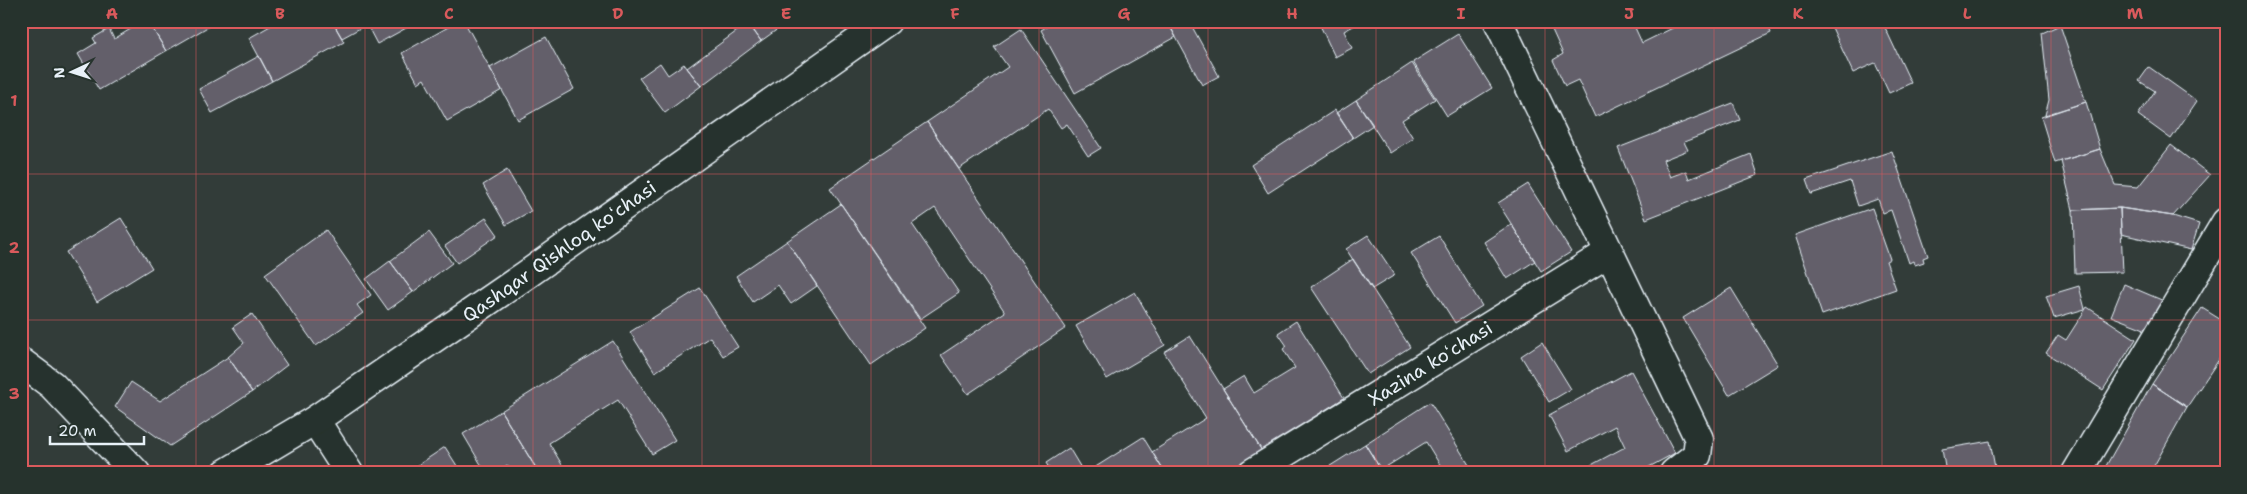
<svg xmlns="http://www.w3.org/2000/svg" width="2247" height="494" font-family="'Shantell Sans',sans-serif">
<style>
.building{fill:#635f6b;stroke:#e8f1f8}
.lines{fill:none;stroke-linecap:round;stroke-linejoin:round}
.minor-casing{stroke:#e8f1f8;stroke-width:31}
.secondary-casing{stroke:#e8f1f8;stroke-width:31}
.minor{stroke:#26332d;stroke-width:28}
.secondary{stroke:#26332d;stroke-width:28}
.grid{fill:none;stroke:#da5a5c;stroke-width:1;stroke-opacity:0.55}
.labels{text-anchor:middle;stroke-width:4.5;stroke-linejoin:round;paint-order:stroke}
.street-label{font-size:19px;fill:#e8f1f8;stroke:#26332d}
.neatline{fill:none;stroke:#da5a5c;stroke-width:2}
.grid-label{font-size:16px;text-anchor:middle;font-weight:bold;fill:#da5a5c}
</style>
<rect width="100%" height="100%" fill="#323c39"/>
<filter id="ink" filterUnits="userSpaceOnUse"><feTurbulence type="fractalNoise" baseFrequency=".02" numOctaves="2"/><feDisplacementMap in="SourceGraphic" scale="10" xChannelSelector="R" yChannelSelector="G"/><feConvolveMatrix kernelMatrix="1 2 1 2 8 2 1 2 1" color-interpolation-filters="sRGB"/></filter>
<g filter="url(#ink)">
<path class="building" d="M144,21H148L166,51L99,90L78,54L96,43L93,38L109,29L114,39Z
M148,21H218L166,51Z
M279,21H332L344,42L272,81L249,38Z
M332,21H373L342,38Z
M373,21H419L377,44L367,25Z
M459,21H464L502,90L447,121L424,79L418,83L402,53Z
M747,21H789L761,41Z
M1057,21H1167L1176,37L1075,93L1041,30Z
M1167,21H1189L1219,76L1202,85Z
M1318,21H1363L1344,31L1352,48L1335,57Z
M1548,21H1632L1642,43L1687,21H1698L1700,25L1707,21H1766L1771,33L1595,117L1578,80L1565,86L1553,60L1563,54Z
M1829,21H1882L1911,83L1889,93L1875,63L1853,73Z
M748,23L761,41L701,86L687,68Z
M2060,25L2086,102L2045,115L2049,100L2042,33Z
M1021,29L1101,148L1088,156L1067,124L1061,128L1048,109L959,169L927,122L1008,67L994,47Z
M1458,34L1492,88L1447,116L1413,62Z
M546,37L574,89L518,120L490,68Z
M259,56L272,81L212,113L199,89Z
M660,63L668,75L684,64L701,86L665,113L639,78Z
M1412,63L1435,99L1402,120L1413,138L1390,153L1356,100Z
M2149,67L2197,101L2171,139L2138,115L2155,91L2139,81Z
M1356,100L1373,125L1353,138L1336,113Z
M2086,102L2100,149L2055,163L2041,117Z
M1733,103L1740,120L1684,142L1688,150L1663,160L1670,177L1686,171L1689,179L1751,154L1758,175L1646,219L1618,148Z
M1335,110L1353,138L1268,193L1251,165Z
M927,122L1066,328L968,394L941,355L1005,312L935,208L912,224L959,293L920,319L830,188Z
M2171,145L2210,175L2173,216L2120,208L2073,210L2061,161L2100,149L2115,185L2138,187Z
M1892,151L1928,256L1923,258L1924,262L1915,265L1913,261L1909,263L1891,210L1883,213L1878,199L1858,206L1850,181L1811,194L1806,180Z
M507,170L531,211L506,225L483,185Z
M1528,184L1571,252L1541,271L1498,203Z
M841,204L925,328L871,365L787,241Z
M1872,208L1890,259L1886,261L1896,289L1822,315L1795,235Z
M2120,208L2173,216L2199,224L2191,250L2121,234Z
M2120,208L2123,272L2075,273L2073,210Z
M121,218L152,268L97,302L66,252Z
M486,218L498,235L457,263L445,246Z
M1511,224L1535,261L1507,279L1484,242Z
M326,230L371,295L357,305L363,313L316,346L265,274Z
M429,232L452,263L413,292L390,261Z
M1368,235L1395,275L1372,289L1346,249Z
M1439,236L1482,306L1455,323L1411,253Z
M787,241L817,286L791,304L778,285L753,302L736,276Z
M1353,259L1410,347L1368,374L1311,287Z
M390,261L413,292L388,310L366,279Z
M2124,284L2164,301L2152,332L2111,316Z
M2079,286L2085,309L2054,318L2046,296Z
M700,288L738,347L723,356L710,337L655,372L630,332Z
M1731,288L1778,365L1729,395L1683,318Z
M1135,292L1165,345L1107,379L1076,326Z
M2087,307L2136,339L2103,390L2046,353L2058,335L2066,340Z
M2202,308L2226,323V358L2222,355L2187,407L2152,384Z
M252,314L287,365L252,392L228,357L244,343L233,327Z
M1296,321L1344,398L1262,451L1223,389L1244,376L1254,393L1295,368L1283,349L1287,346L1278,333Z
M1190,336L1262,451L1227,473H1165L1152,452L1206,418L1164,352Z
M613,341L675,440L652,454L618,400L549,443L567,473H539L501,411Z
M1542,342L1571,389L1549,402L1521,356Z
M228,357L252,392L170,446L115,407L131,382L160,401Z
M1631,371L1675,453L1638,473H1581L1580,471L1625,447L1615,426L1568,451L1549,415Z
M2152,384L2187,407L2150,473H2102Z
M1430,402L1474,473H1453L1451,471L1445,473L1426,442L1381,470L1365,444Z
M501,411L539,473H513L507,465L495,473H486L463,434Z
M1143,437L1165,473H1086Z
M1990,441L1996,473H1946L1942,449Z
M1365,444L1383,473H1319Z
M445,447L461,472L406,473Z
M1069,448L1084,473H1052L1046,463Z"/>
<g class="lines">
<defs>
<path id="minor" d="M1498,21L1699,439L1697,455L1674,473
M21,362L52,385L136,473
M315,420L349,473
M1252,473L1608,253
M2076,473L2226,222"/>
<path id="secondary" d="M226,473L315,420L526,275L887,21"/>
</defs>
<use href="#minor" class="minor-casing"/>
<use href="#secondary" class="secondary-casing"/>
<use href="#minor" class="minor"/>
<use href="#secondary" class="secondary"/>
</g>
</g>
<path class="grid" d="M196,21V473M365,21V473M533,21V473M702,21V473M871,21V473M1039,21V473M1208,21V473M1376,21V473M1545,21V473M1714,21V473M1882,21V473M2051,21V473M21,174H2226M21,320H2226"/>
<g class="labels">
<g class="street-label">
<text transform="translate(559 251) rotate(-35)" y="7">Qashqar Qishloq koʻchasi</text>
<text transform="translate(1430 363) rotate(-32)" y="7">Xazina koʻchasi</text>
</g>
</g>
<rect width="2247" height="494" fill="none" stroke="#26332d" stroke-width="55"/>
<g transform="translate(72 72) rotate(266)" stroke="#26332d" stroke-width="4" paint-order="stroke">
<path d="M0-4L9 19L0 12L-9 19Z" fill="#e8f1f8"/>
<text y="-8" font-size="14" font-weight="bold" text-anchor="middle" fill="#e8f1f8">N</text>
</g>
<path d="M50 436v8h94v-8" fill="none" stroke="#e8f1f8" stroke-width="2.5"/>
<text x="58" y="436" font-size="15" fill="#e8f1f8" stroke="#26332d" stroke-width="4" paint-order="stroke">20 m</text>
<rect x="28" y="28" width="2192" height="438" class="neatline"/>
<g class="grid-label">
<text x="112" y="19">A</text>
<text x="280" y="19">B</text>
<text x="449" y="19">C</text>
<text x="618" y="19">D</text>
<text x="786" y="19">E</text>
<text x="955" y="19">F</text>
<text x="1124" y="19">G</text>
<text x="1292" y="19">H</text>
<text x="1461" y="19">I</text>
<text x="1629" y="19">J</text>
<text x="1798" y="19">K</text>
<text x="1967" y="19">L</text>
<text x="2135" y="19">M</text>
<text x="14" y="106">1</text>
<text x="14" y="253">2</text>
<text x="14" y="399">3</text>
</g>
</svg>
